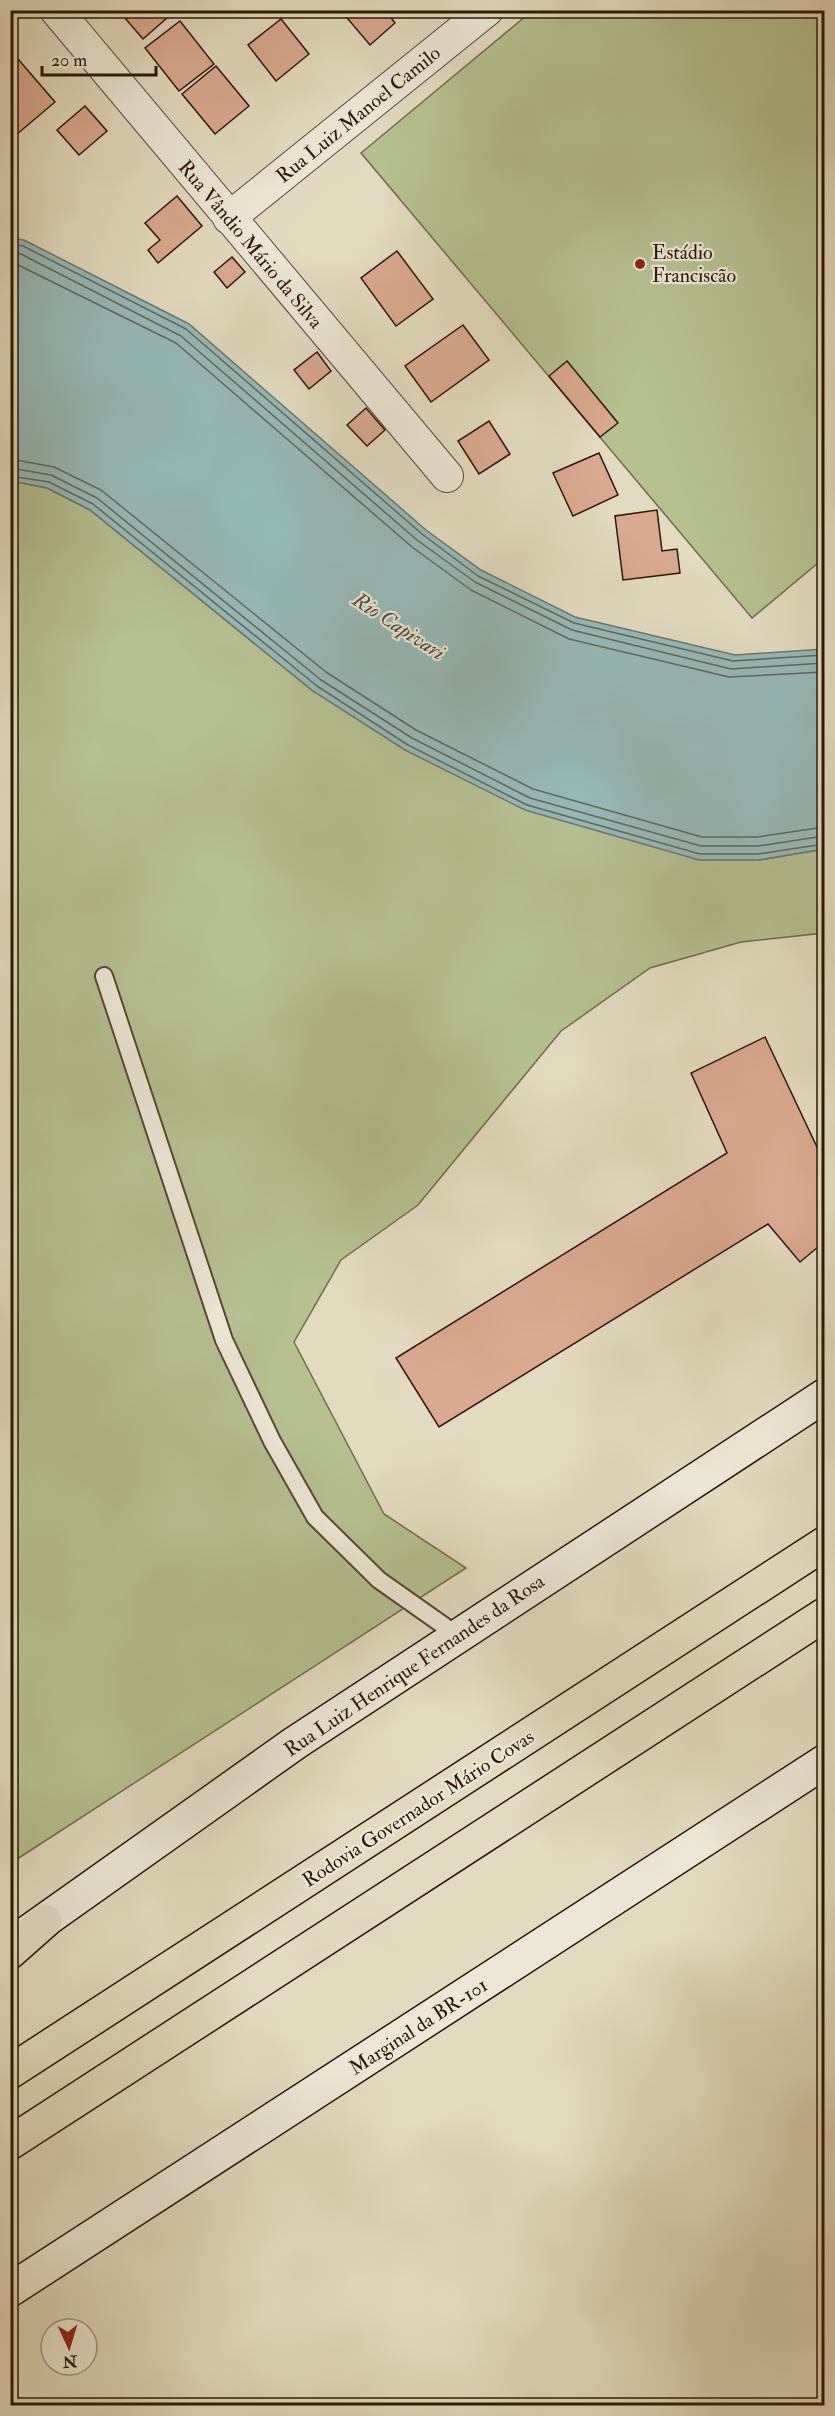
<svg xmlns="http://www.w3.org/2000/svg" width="835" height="2416" font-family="'IM FELL Double Pica',serif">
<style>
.green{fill:#b6c091;stroke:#716b4c;stroke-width:1.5}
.water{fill:#96bab8;stroke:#6c7872;stroke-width:1.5}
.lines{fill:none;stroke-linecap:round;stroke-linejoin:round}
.shore{stroke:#616860;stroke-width:1.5}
.building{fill:#d9a991;stroke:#2c1608;stroke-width:1.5}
.lane-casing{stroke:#5a4736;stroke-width:20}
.street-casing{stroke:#5a4736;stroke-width:34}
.secondary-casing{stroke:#2c1608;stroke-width:36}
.highway-casing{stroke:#2c1608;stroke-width:36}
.lane{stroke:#ede8d6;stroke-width:16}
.street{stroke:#ede8d6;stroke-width:32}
.secondary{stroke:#ede8d6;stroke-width:33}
.highway{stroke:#e3dbc0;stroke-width:33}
.poi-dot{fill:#8f2418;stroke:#ede8d6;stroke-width:2}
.labels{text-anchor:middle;stroke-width:4.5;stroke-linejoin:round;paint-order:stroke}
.street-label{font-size:20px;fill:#2c1608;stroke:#ede8d6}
.poi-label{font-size:20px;fill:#2c1608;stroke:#ede8d6;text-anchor:start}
.water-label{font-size:21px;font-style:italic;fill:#514f46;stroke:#ede8d6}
</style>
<rect width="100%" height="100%" fill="#e3dbc0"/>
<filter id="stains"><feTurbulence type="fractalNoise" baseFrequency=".00333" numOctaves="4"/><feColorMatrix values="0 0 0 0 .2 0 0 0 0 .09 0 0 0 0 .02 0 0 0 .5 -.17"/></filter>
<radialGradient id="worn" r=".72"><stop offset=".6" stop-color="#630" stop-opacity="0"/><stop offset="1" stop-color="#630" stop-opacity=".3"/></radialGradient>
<path class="green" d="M532,11H824V558L752,618L361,153Z
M11,481L47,488L90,510L313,691L759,860L824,849V933L741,942L650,968L561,1031L418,1205L341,1260L294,1342L384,1514L466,1568L11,1863Z"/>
<path class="water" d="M10,238L24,240L189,324L426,530L481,570L575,617L735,655L824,649V849L759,860H699L525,810L405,750L313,691L90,510L47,488L11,481Z"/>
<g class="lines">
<path class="shore" d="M10,244L23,246L186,329L422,534L478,576L574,623L733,661L824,655
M10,252L21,254L181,336L417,540L475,582L572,630L731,669L824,663
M10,261L176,343L412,547L471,590L569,639L729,677L824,672
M10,459L54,467L101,490L326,672L416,730L533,789L702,837H757L824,827
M10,468L51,475L97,498L321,680L412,738L530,798L701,846H758L824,836
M10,476L49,482L93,504L317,686L408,745L527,805L700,854H758L824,844"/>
</g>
<path class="building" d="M118,10H176L143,39Z
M343,10H385L395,23L370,45L342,12Z
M281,19L309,54L276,81L248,45Z
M180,21L214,64L179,91L145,48Z
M18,59L55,102L10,140V65Z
M216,66L249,106L215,134L182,94Z
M85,106L107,131L79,155L57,130Z
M177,196L202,226L158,263L148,250L160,240L145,223Z
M397,251L433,299L396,326L361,278Z
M232,257L245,272L227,288L214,272Z
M463,325L489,360L431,402L405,366Z
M317,352L331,371L309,389L294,370Z
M567,361L618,423L600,437L549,376Z
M366,408L385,430L367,446L347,425Z
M489,421L510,454L479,474L458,441Z
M599,453L618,495L573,516L553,473Z
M657,510L662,551L677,549L680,573L623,580L615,516Z
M765,1037L824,1162V1242L800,1262L768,1224L439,1427L396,1358L727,1153L691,1073Z"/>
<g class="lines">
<defs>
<path id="lane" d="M104,976L224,1340L272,1441L315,1517L379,1580L457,1635"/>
<path id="street" d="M56,10L447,476
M229,218L487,10"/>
<path id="secondary" d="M20,1938L295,1743L824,1396
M10,2290L824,1762"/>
<path id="highway" d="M10,1952L45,1921
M10,2072L824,1544
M10,2143L824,1615"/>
</defs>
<use href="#lane" class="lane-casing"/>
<use href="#street" class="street-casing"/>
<use href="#secondary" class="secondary-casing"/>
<use href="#highway" class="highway-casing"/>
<use href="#lane" class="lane"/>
<use href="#street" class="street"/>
<use href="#secondary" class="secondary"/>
<use href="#highway" class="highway"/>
</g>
<circle class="poi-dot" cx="640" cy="264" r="6"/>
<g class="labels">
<g class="street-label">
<text transform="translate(358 114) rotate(-39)" y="7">Rua Luiz Manoel Camilo</text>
<text transform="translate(251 244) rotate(50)" y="7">Rua Vândio Mário da Silva</text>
<text transform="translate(414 1665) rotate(-34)" y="7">Rua Luiz Henrique Fernandes da Rosa</text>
<text transform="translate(418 1808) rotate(-33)" y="7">Rodovia Governador Mário Covas</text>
<text transform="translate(418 2026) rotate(-33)" y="7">Marginal da BR-101</text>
</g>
<g class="poi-label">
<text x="652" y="259">Estádio<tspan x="652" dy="23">Franciscão</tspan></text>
</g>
<g class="water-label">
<text transform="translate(399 626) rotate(33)" y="7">Rio Capivari</text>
</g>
</g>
<rect width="835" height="2416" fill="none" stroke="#e3dbc0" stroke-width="36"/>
<rect x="12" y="12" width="811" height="2392" fill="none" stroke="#2c1608" stroke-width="3"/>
<rect x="18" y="18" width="799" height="2380" fill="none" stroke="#2c1608" stroke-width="1.5"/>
<g transform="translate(69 2347) rotate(176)"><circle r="28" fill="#ede8d6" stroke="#a09484" stroke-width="1.5"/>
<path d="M0-4.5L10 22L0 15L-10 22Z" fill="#8f2418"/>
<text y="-9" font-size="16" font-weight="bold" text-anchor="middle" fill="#2c1608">N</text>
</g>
<path d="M42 66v9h114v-9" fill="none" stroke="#2c1608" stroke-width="3"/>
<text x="51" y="66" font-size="18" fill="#2c1608" stroke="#ede8d6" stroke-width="4.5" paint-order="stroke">20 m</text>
<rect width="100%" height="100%" filter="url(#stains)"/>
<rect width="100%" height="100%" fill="url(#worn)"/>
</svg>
